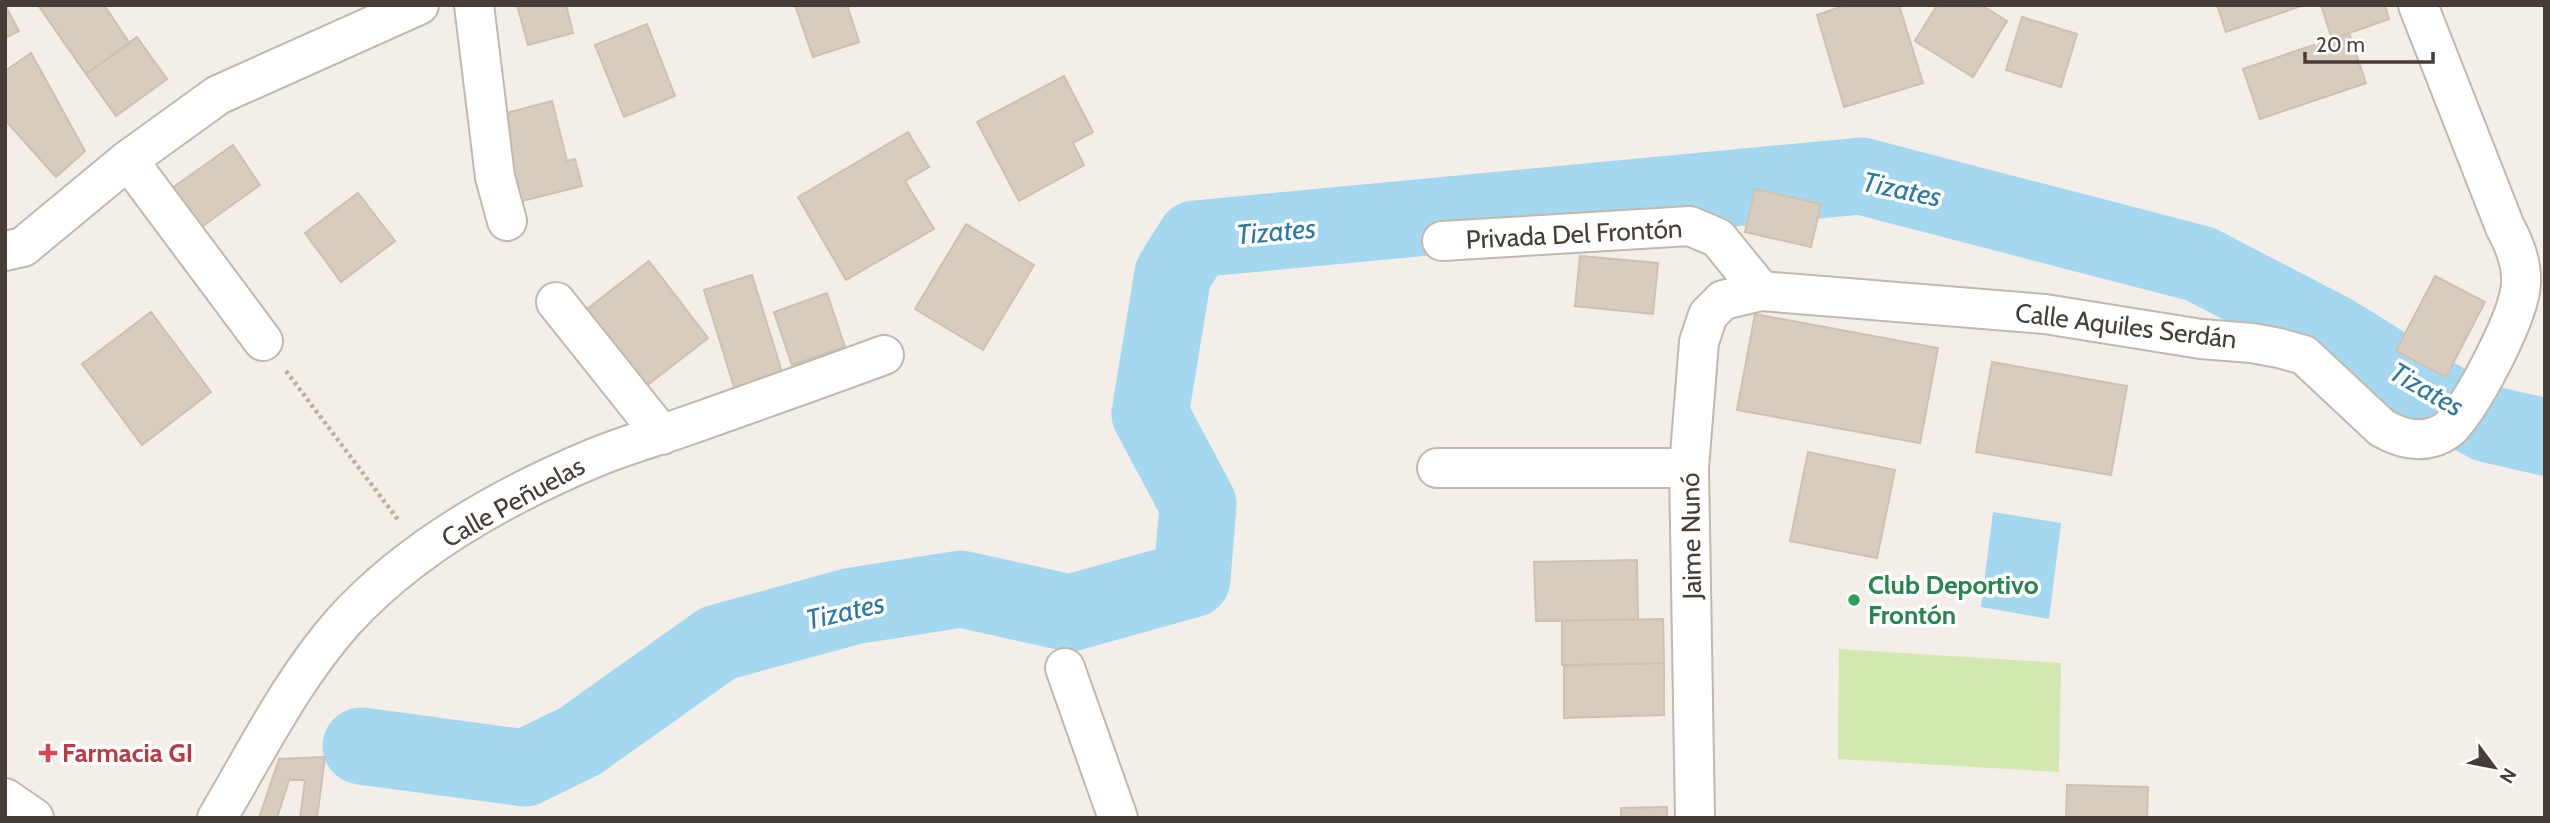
<svg xmlns="http://www.w3.org/2000/svg" width="2550" height="823" font-family="Cabin,sans-serif">
<style>
.green{fill:#d3e7b0}
.water{fill:#a4d7f0}
.lines{fill:none;stroke-linecap:round;stroke-linejoin:round}
.river{stroke:#a4d7f0;stroke-width:77}
.building{fill:#d8ccbf;stroke:#cfc0b0;stroke-width:2}
.street-casing{stroke:#c2b8ac;stroke-width:42}
.path{stroke:#c0b09b;stroke-width:4.5;stroke-dasharray:3.5 3.5;stroke-linecap:butt}
.street{stroke:#fff;stroke-width:38}
.leisure-dot{fill:#2e9e5b;stroke:#fff;stroke-width:2.5}
.health-dot{fill:#e0444e;stroke:#fff;stroke-width:2.5}
.labels{text-anchor:middle;stroke-width:7;stroke-linejoin:round;paint-order:stroke}
.street-label{font-size:26px;fill:#463e36;stroke:#fff}
.leisure-label{font-size:26px;font-weight:bold;fill:#27864d;stroke:#fff;text-anchor:start}
.health-label{font-size:26px;font-weight:bold;fill:#be3a42;stroke:#fff;text-anchor:start}
.water-label{font-size:28px;font-style:italic;fill:#2d79a1;stroke:#fff}
</style>
<rect width="100%" height="100%" fill="#f3eee7"/>
<path class="green" d="M1839,649L2061,663L2059,772L1838,759Z"/>
<path class="water" d="M1993,512L2061,523L2049,619L1981,607Z"/>
<g class="lines">
<path class="river" d="M361,746L525,768L580,741L718,643L853,606L961,589L1070,613L1192,579L1198,504L1150,414L1173,274L1195,239L1861,176L2200,264L2333,333L2431,394L2488,424L2545,437"/>
</g>
<path class="building" d="M5,5L19,31L5,38Z
M38,5H104L130,44L86,74Z
M517,5H566L573,33L528,45Z
M795,5H847L859,42L813,57Z
M1846,5H1899L1923,83L1844,107L1817,15Z
M1937,5H1981L2007,21L1973,77L1915,41Z
M2217,5H2304L2226,32Z
M2321,5H2385L2389,19L2332,39Z
M2022,17L2077,34L2061,87L2006,70Z
M647,24L675,96L624,117L595,45Z
M2349,33L2366,83L2260,119L2243,69Z
M137,37L167,79L116,116L86,74Z
M31,53L85,151L56,177L5,120V71Z
M1064,76L1093,132L1073,143L1084,165L1019,201L977,122Z
M552,101L567,161L575,159L582,186L518,202L495,116Z
M908,132L929,167L905,181L934,229L846,280L798,197Z
M233,145L260,185L200,228L171,189Z
M1755,189L1821,204L1811,247L1745,232Z
M358,193L395,241L341,282L305,233Z
M966,224L1034,265L983,350L915,309Z
M1580,256L1658,263L1653,314L1575,306Z
M649,261L708,338L641,390L582,313Z
M752,275L786,385L738,400L704,290Z
M2435,276L2485,302L2446,377L2396,351Z
M827,293L845,347L792,365L774,312Z
M151,312L211,392L142,445L82,364Z
M1755,314L1938,348L1920,443L1737,410Z
M1992,362L2127,386L2111,475L1976,452Z
M1808,452L1895,470L1877,558L1790,541Z
M1637,560L1638,619L1536,621L1534,562Z
M1663,619L1664,663L1562,665V621Z
M1664,663V715L1564,718V666Z
M325,757L317,818H300L305,780H289L277,818H259L279,759Z
M2067,785L2148,787L2147,818H2066Z
M1667,807V818H1621V808Z"/>
<g class="lines">
<defs>
<path id="street" d="M474,5L495,177L507,221
M128,160L263,341
M1442,241L1690,226L1718,238L1761,291
M5,251L23,247L128,160L218,95L419,5
M556,302L662,435
M1437,468H1689
M1065,668L1118,818
M5,798L34,818
M217,818C257,751 291,681 343,622C410,548 503,496 594,458C625,445 658,436 689,425C754,402 819,379 884,355
M1695,818L1689,468L1699,342L1708,315L1723,300L1761,291L2045,314L2201,339L2252,343L2279,348L2304,355L2382,428C2398,437 2415,443 2433,437C2441,435 2450,429 2455,422C2476,397 2520,315 2521,283C2522,263 2515,245 2505,227L2418,5"/>
</defs>
<use href="#street" class="street-casing"/>
<path class="path" d="M286,371L399,521"/>
<use href="#street" class="street"/>
</g>
<circle class="leisure-dot" cx="1854" cy="600" r="7"/>
<path class="health-dot" d="M44.5 742.5h7v7h7v7h-7v7h-7v-7h-7v-7h7z"/>
<g class="labels">
<g class="street-label">
<text transform="translate(1574 234) rotate(-3)" y="9">Privada Del Frontón</text>
<text transform="translate(2126 326) rotate(7)" y="9">Calle Aquiles Serdán</text>
<text transform="translate(513 502) rotate(-29)" y="9">Calle Peñuelas</text>
<text transform="translate(1691 536) rotate(-91)" y="9">Jaime Nunó</text>
</g>
<g class="leisure-label">
<text x="1868" y="594">Club Deportivo<tspan x="1868" dy="30">Frontón</tspan></text>
</g>
<g class="health-label">
<text x="62" y="762">Farmacia GI</text>
</g>
<g class="water-label">
<text transform="translate(1902 189) rotate(12)" y="10">Tizates</text>
<text transform="translate(1276 231) rotate(-5)" y="10">Tizates</text>
<text transform="translate(2427 389) rotate(30)" y="10">Tizates</text>
<text transform="translate(845 611) rotate(-13)" y="10">Tizates</text>
</g>
</g>
<rect width="2550" height="823" fill="none" stroke="#463e36" stroke-width="14"/>
<g transform="translate(2494 767) rotate(122)" stroke="#ffffff" stroke-width="5" paint-order="stroke">
<path d="M0-5L12 26L0 18L-12 26Z" fill="#463e36"/>
<text y="-10" font-size="19" font-weight="bold" text-anchor="middle" fill="#463e36">N</text>
</g>
<path d="M2305 52v10h128v-10" fill="none" stroke="#463e36" stroke-width="3.5"/>
<text x="2316" y="52" font-size="21" fill="#463e36" stroke="#ffffff" stroke-width="5" paint-order="stroke">20 m</text>
</svg>
